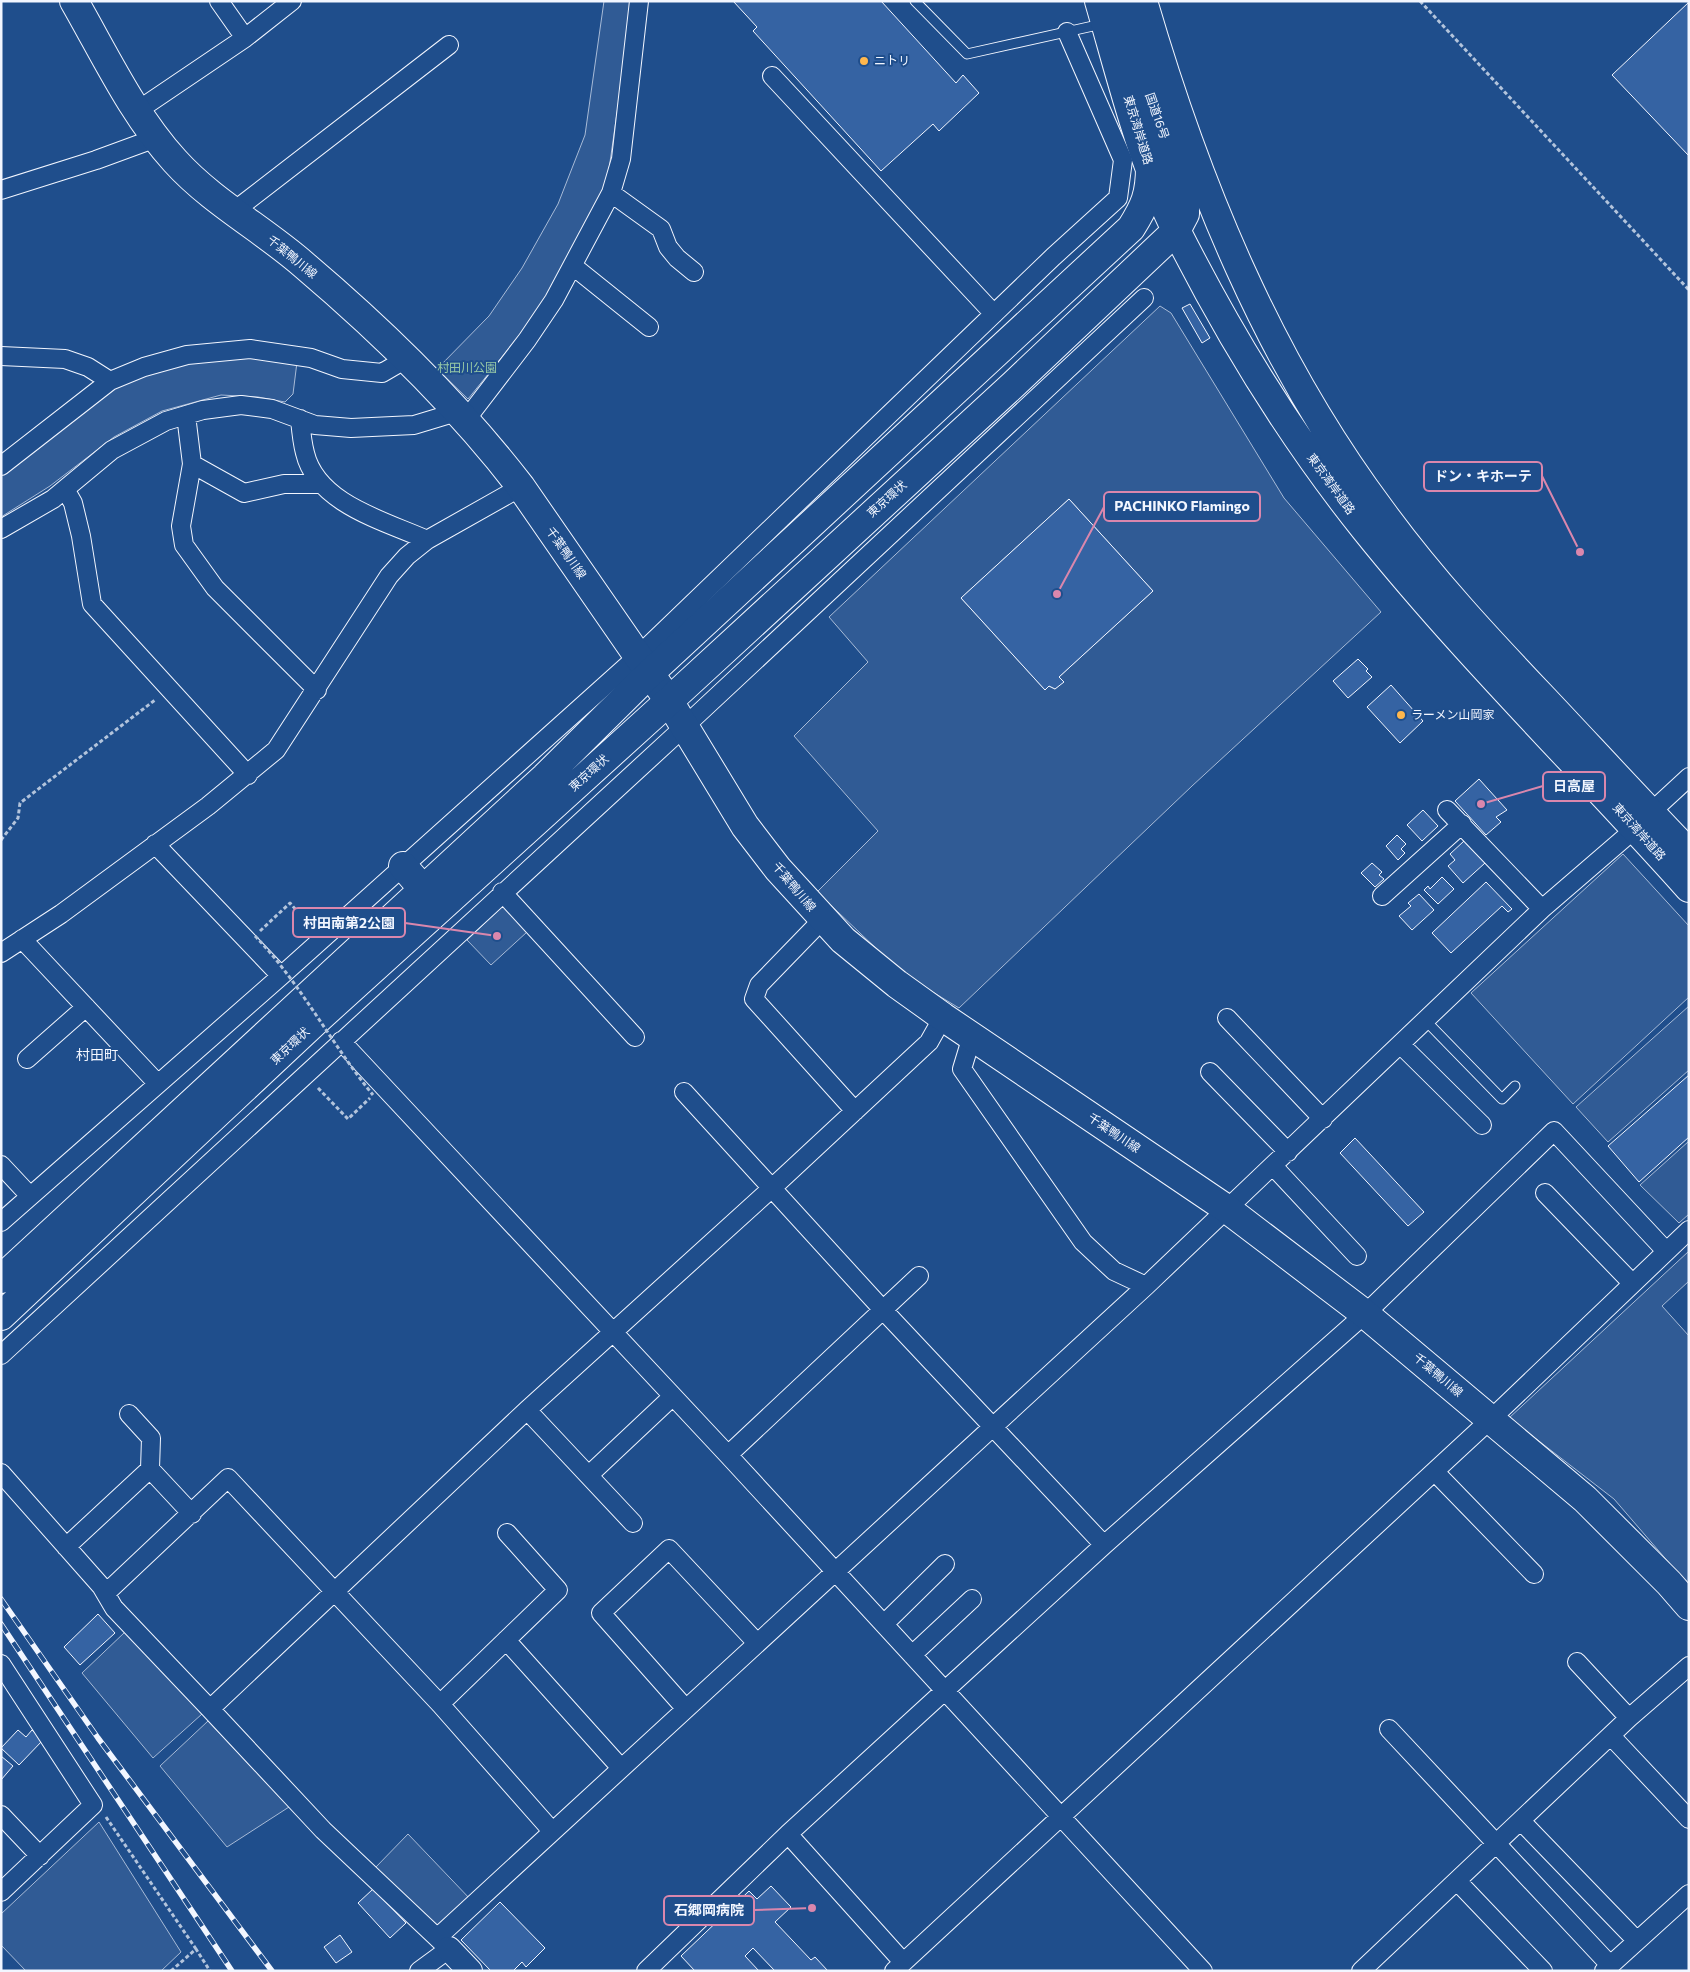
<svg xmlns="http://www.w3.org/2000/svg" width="1690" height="1972" font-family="Commissioner,'Noto Sans JP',sans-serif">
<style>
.built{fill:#305b95;stroke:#a8bbd7;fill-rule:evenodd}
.building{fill:#3563a3;stroke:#f2f6ff}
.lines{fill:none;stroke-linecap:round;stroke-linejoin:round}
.service-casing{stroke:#f2f6ff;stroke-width:11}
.minor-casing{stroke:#f2f6ff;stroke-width:20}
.secondary-casing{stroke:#f2f6ff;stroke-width:26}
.primary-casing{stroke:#f2f6ff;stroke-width:30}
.trunk-casing{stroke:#f2f6ff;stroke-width:30}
.path{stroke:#b3c4dc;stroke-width:3;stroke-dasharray:4 2.5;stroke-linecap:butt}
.service{stroke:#1f4e8c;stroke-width:9}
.minor{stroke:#1f4e8c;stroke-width:18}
.secondary{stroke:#1f4e8c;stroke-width:24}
.primary{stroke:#1f4e8c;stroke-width:28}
.trunk{stroke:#1f4e8c;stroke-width:28}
.rail-casing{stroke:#f2f6ff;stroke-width:5.5}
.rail{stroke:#1f4e8c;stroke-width:4;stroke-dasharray:11;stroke-linecap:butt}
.path-bridge{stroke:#b3c4dc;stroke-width:3;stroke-dasharray:4 2.5;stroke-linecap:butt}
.poi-dot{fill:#ffb74d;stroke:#1f4e8c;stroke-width:2}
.labels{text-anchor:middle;stroke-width:4;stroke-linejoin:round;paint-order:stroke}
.poi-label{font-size:12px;fill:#f2f6ff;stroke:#1f4e8c;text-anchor:start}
.street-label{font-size:12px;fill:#f2f6ff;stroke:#1f4e8c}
.park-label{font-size:12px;fill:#97c8a6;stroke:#1f4e8c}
.neighbourhood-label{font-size:14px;fill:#f2f6ff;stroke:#1f4e8c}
.leader{fill:none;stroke:#da87ad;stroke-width:2}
.callout-dot{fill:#da87ad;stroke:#1f4e8c;stroke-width:2}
.callout{fill:#1f4e8c;stroke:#da87ad;stroke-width:2}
.callout-label{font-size:14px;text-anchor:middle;font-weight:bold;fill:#f2f6ff}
</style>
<rect width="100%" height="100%" fill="#1f4e8c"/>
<path class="built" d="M604,1H633L608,176L596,211L566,268L527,326L468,399L437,369L489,316L522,268L558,204L585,135Z
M1160,306L1171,313L1284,498L1381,612L1192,786L959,1008L903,974L817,892L878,831L794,736L868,662L829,617ZM1069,499L1153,591L1059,677L1063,682L1055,689L1049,686L1045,690L961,598Z
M242,353L297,362L293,394L285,402L258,397L221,395L162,411L114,437L50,486L1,517V470L37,450L67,419L120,380L173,363Z
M1623,854L1689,926V997L1573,1104L1471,993Z
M503,906L527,932L491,965L467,940Z
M1689,1006V1070L1608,1142L1576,1107Z
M1689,1141V1214L1679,1223L1640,1185Z
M1689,1251V1281L1662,1306L1689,1336V1586L1614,1499L1509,1418Z
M125,1632L202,1714L153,1758L82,1673Z
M208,1721L289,1807L227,1847L160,1766Z
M99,1822L181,1952L161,1971H26L1,1945V1914Z
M408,1834L472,1901L434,1929L375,1868Z"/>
<path class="building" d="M733,1H881L956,83L963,75L979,93L939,131L933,124L881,171L753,31L757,27Z
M1689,2V156L1612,75Z
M1190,304L1210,338L1202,343L1182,308Z
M1069,499L1153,591L1059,677L1064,682L1055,689L1049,686L1045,690L961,598Z
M1358,659L1368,669L1366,671L1372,677L1348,698L1333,681Z
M1391,685L1423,721L1400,743L1367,707Z
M1479,779L1507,810L1496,817L1501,822L1486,835L1455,801Z
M1423,810L1438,826L1422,841L1407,825Z
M1397,835L1406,844L1401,849L1405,853L1398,860L1386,846Z
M1464,841L1485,863L1463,883L1448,866L1455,860L1450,854Z
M1372,863L1382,872L1379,875L1384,879L1375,887L1361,873Z
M1442,877L1454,889L1438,904L1424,890L1428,886L1430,889Z
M1486,882L1512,909L1508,912L1502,906L1451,953L1432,933Z
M1419,894L1434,910L1412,930L1399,916L1411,906L1408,903Z
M1689,1075V1137L1639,1182L1608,1146Z
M1355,1138L1424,1212L1408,1226L1340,1153Z
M98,1614L115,1633L80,1665L64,1647Z
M18,1730L26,1737L32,1730L43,1740L19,1765L1,1748Z
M1,1756L13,1766L1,1780Z
M771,1886L791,1907L775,1922L811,1960L815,1957L828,1971H775L753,1948L745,1956L759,1971H695L681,1956L749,1891L757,1899Z
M373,1889L406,1923L390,1938L358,1903Z
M500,1902L545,1948L526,1967L522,1962L513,1971H491L461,1940Z
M340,1935L352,1952L336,1963L324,1947Z"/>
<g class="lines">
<defs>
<path id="service" d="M915,1L967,54L1102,24
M1426,1021L1502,1099L1515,1086"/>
<path id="minor" d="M219,1L245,38
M772,76L994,314
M137,111L245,38L292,1
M1,190L96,160L156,138
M611,193L661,229L668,247L677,258L694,272
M234,211L449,45
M573,266L649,327
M1,356L65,359L88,367L110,381
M186,415L192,464L181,526L184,545L215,588L317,690
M300,419C301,430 302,442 305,453C317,504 385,521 427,540
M465,421L527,340L554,300L611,193L621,159L639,1
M192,464L244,493L284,484H320
M1,466L110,381L144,367L187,355L250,349L311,358L342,369L382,373L406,359
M65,489L73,503L81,536L92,604L248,775
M1,529L53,499L112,450L166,421L203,410L241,405L272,409L315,425L351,428L414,425L457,412
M1447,810L1542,909
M1650,813L1689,777
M155,844L281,976
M502,892L635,1037
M1382,896L1462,824
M822,920L759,985L754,999L855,1111
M22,939L158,1084
M1,953L61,914L208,806L276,750L389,576L407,556L427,540L521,487
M1227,1018L1323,1119
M972,1036L962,1069L1083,1242L1114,1271L1146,1286
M341,1041L728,1455L1203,1971
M1401,1045L1482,1125
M27,1059L86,1007
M1210,1072L1288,1152
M684,1092L884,1311L1104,1545
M1,1165L30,1196
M1273,1166L1357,1256
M1545,1193L1632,1283
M1,1222L281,976L638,656L1053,257L1118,198L1123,160L1067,32
M1,1355L684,727L1144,298
M527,1410L633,1523
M728,1455L919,1276
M150,1469L192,1514
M1435,1472L1534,1574
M1,1473L101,1586L114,1608L210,1709L323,1830L449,1949L419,1971
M589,1475L672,1397
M66,1547L150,1469L151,1438L129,1414
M106,1593L228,1478L440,1704L552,1831
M884,1624L945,1564
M506,1640L621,1768
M912,1655L972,1599
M1577,1662L1629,1718
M1,1664L93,1805L1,1892
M440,1704L558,1590L507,1533
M210,1709L527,1410L772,1188L929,1042L943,1017
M686,1709L601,1613L669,1549L757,1643
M1389,1729L1610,1965
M1611,1736L1689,1819
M1,1815L40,1856
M1521,1821L1637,1941
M788,1834L903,1962
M1457,1881L1543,1971
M438,1937L1146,1286L1542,909L1636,828
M646,1971L788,1834L1104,1545L1365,1314L1554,1131L1666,1251
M894,1971L1491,1419L1689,1230
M1361,1971L1629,1718L1689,1666
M1604,1971L1689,1894"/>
<path id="secondary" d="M449,1949L470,1971"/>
<path id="primary" d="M74,1C105,55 133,115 175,161C212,202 263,229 304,265C383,332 458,405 521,487L669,701L745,826L778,869L843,940L897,984L943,1017L1227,1209L1365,1314L1585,1499L1669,1583L1689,1606"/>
<path id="trunk" d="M1099,1C1121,77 1141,161 1177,232C1230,337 1292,438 1365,529C1466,655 1582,768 1689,888
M1143,1C1196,183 1268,360 1382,512C1431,579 1487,639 1544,699C1592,750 1640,802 1689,853
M403,866L423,889
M1,1279L545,777L649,674L1131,228C1145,206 1150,194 1150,167
M1,1316L319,1018L669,701L1014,384L1176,231L1185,214V198L1148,89L1122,1"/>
</defs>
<use href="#service" class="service-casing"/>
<use href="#minor" class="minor-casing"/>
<use href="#secondary" class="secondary-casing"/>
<use href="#primary" class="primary-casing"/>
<use href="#trunk" class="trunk-casing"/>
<path class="path" d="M1420,1L1689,290
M1,840L18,818L20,803L155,700
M260,931L290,903L310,926
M318,1088L348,1119L370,1098
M106,1817L196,1949
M171,1971L196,1949L210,1971"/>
<use href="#service" class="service"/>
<use href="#minor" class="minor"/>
<use href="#secondary" class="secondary"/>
<use href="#primary" class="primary"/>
<use href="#trunk" class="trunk"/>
<defs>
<path id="rail" d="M1,1599L98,1738L272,1971
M1,1624L232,1971"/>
</defs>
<use href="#rail" class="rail-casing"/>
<use href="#rail" class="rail"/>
<path class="path-bridge" d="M255,936C299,981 332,1045 373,1095"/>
</g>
<g class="poi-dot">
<circle cx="864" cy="61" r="5"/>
<circle cx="1401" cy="715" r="5"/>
</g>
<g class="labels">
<g class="poi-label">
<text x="874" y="65">ニトリ</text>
<text x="1411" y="719">ラーメン山岡家</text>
</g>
<g class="street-label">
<text transform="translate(1157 116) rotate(71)" y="4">国道16号</text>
<text transform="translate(1138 130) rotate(73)" y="4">東京湾岸道路</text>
<text transform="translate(292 257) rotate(39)" y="4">千葉鴨川線</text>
<text transform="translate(1331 484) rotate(54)" y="4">東京湾岸道路</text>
<text transform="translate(887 499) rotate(-42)" y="4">東京環状</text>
<text transform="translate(566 553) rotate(55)" y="4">千葉鴨川線</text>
<text transform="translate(589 773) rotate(-42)" y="4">東京環状</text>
<text transform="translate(1639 832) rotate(48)" y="4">東京湾岸道路</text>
<text transform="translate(794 887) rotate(50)" y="4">千葉鴨川線</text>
<text transform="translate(290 1046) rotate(-43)" y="4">東京環状</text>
<text transform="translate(1114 1133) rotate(34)" y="4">千葉鴨川線</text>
<text transform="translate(1438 1375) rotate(40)" y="4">千葉鴨川線</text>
</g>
<g class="park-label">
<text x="467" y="372">村田川公園</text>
</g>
<g class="neighbourhood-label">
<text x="97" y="1060">村田町</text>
</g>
</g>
<path class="leader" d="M1580 552L1542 476M1057 594L1104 507M1481 804L1543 786M497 936L405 923M812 1908L754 1910"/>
<g class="callout-dot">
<circle cx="1580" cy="552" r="5"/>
<circle cx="1057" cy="594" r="5"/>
<circle cx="1481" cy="804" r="5"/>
<circle cx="497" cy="936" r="5"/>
<circle cx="812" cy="1908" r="5"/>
</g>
<g class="callout">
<rect x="1424" y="462" width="118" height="29" rx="5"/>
<rect x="1104" y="492" width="156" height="29" rx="5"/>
<rect x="1543" y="772" width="62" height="29" rx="5"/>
<rect x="293" y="908" width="112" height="29" rx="5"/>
<rect x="664" y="1896" width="90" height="29" rx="5"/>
</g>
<g class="callout-label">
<text x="1483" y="481">ドン・キホーテ</text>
<text x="1182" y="511">PACHINKO Flamingo</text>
<text x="1574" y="791">日高屋</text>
<text x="349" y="928">村田南第2公園</text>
<text x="709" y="1915">石郷岡病院</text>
</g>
<rect width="1690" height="1972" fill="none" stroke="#f2f6ff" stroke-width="5"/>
</svg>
